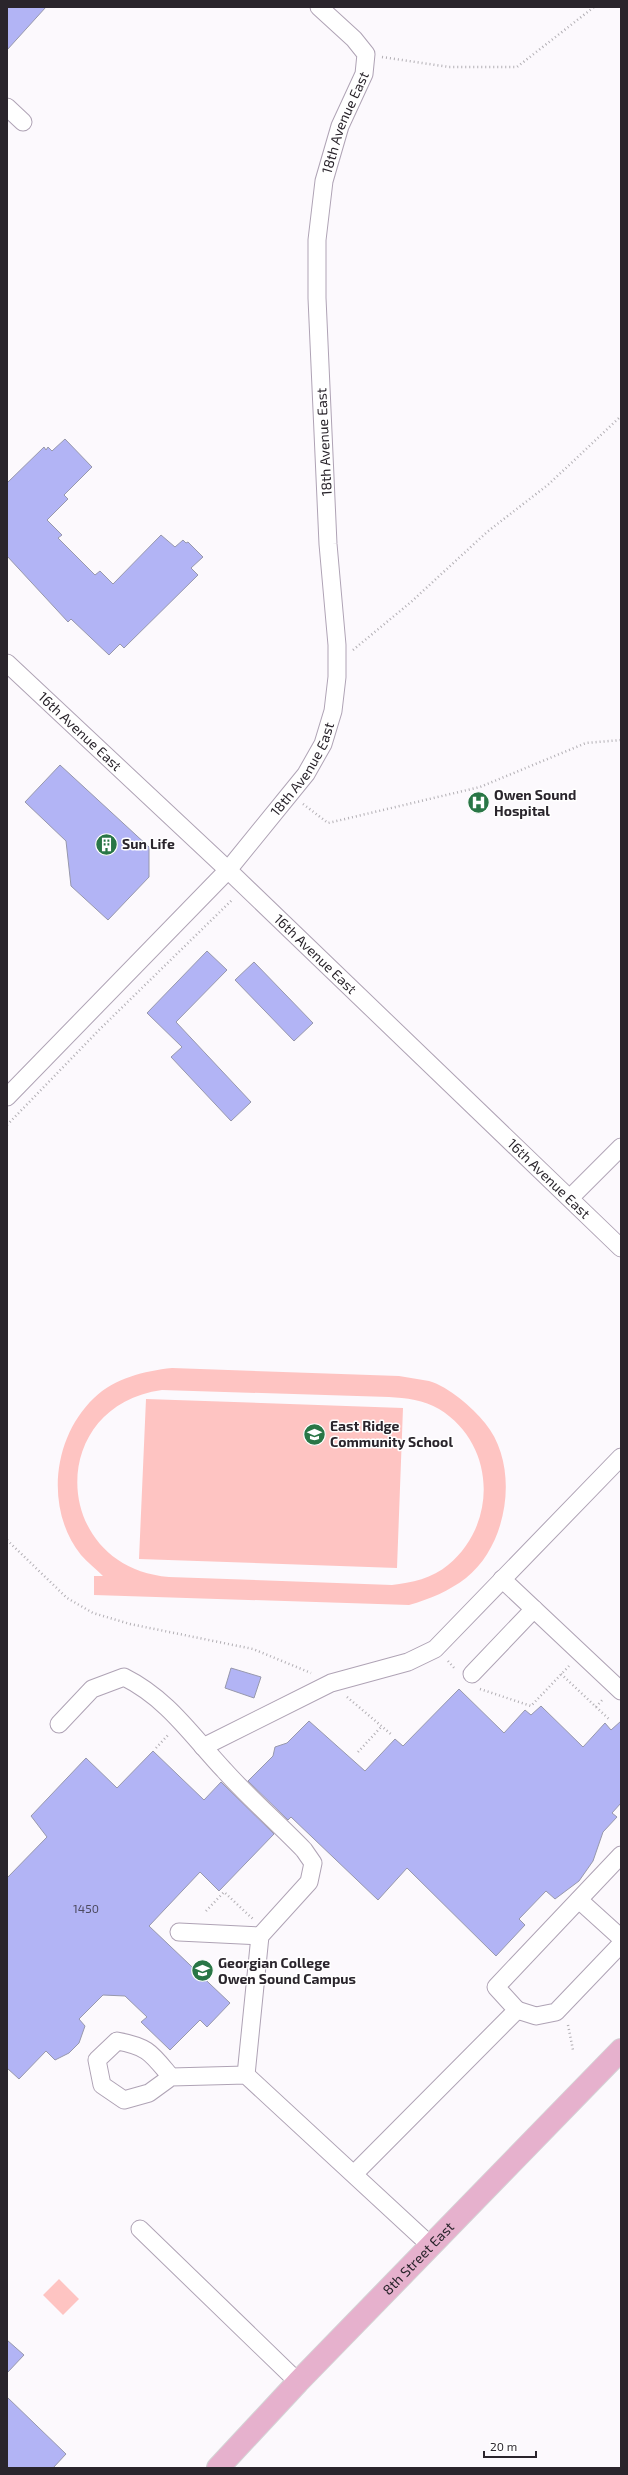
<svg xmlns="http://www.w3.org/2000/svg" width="628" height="2475" font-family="'Exo 2',sans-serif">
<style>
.green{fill:#fec4c2;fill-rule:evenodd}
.building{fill:#b2b4f5;stroke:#9798ac}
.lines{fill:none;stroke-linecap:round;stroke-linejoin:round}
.minor-casing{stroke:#afa3b5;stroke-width:19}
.major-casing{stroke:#d4d3d5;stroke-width:24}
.path{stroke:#b2afb4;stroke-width:2.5;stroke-dasharray:1 3;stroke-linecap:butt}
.minor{stroke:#fff;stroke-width:17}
.major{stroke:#e6b1cd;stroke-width:22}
.labels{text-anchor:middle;stroke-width:3;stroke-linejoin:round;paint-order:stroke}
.number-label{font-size:12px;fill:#4c495e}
.street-label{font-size:14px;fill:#2a252c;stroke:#fff}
.poi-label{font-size:14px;font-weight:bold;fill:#2a252c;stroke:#fff;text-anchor:start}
</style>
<rect width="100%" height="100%" fill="#fcf9fd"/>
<path class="green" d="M172,1368L399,1376C409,1378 419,1379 429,1381C449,1387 472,1407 485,1423C520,1465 509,1544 466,1578C449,1591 430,1599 409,1605L94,1595V1576H103C96,1569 87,1562 81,1555C45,1510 52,1438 94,1398C115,1378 144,1371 172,1368ZM162,1390L389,1397C406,1398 424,1400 439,1409C496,1444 498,1524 448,1565C433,1578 411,1583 392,1585L169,1577C51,1567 45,1406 162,1390Z
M146,1399L403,1408L397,1568L139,1559Z
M59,2279L79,2299L63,2315L43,2295Z"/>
<path class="building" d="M7,7H46L7,50Z
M65,439L92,467L64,495L68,499L47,520L62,535L58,538L95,575L100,571L113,584L161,535L175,547L183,540L186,543L188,542L203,557L191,568L198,575L124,648L120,644L109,655L71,619L68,622L7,556V483L44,447L46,450L48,447L52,451Z
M60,765L149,847V877L108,920L71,886L66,841L25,802Z
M207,951L227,970L176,1022L251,1102L231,1121L171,1057L182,1047L147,1013Z
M254,962L313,1023L294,1041L235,980Z
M231,1668L261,1677L254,1698L225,1688Z
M459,1689L504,1733L525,1710L531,1715L541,1706L583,1747L605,1723L611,1730L621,1721V1803L612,1813L617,1817L603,1832L593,1861L579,1881L555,1899L546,1891L519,1919L525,1925L496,1956L407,1868L378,1900L291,1817L288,1820L248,1781L273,1756L275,1747L287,1743L309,1721L365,1771L395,1739L403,1746Z
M153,1751L204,1800L221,1782L274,1834L219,1891L200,1872L149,1926L230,2003L207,2027L200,2020L170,2050L141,2022L147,2017L125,1996L103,1995L79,2019L85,2026L79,2043L69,2053L55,2060L46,2051L19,2079L7,2068V1878L47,1837L31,1816L86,1758L117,1788Z
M7,2340L24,2355L7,2373Z
M7,2397L66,2454L53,2468H7Z"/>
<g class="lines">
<defs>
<g id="minor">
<path d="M7,107L23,122"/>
<path id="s1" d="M7,663L228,870L621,1248"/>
<path id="s2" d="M7,1097L228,870L306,774L323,744L333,711L337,677V645L328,544L317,298V240L324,181L340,126L364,74L366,54L354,39L319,7"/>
<path d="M570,1198L621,1147"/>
<path d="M502,1579L621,1691"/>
<path d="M472,1674L534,1609"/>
<path d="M59,1724L92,1689L124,1677C168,1699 192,1736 224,1770C249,1798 278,1823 304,1850L313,1863L309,1882L260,1936L246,2075"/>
<path d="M203,1747L331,1683L408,1662L435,1649L621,1457"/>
<path d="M579,1900L621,1938"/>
<path d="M179,1932L260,1936"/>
<path d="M517,2010L536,2016L556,2012L621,1944"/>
<path d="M171,2077C151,2053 149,2047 117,2041L97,2060L102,2085L124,2100L149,2093L171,2077L246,2075L431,2246"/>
<path d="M355,2173L517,2010L496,1987L621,1855"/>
<path d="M140,2229L298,2382"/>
</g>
<g id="major">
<path id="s3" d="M218,2468L298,2382L621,2050"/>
</g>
</defs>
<use href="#minor" class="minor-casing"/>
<use href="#major" class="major-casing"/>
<path class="path" d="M382,57L449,67H517L594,7
M353,650L411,602L487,532L549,484L621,416
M303,804L328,823L480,787L586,743L621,740
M7,1125L100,1029L233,899
M7,1540L67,1598L93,1613L130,1624L253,1649L311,1673
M448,1661L456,1670
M561,1674L610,1720
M480,1689L531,1706L569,1666
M347,1697L392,1735
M596,1707L604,1698
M156,1748L169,1734
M358,1752L382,1726
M206,1911L224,1892L253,1919
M568,2025L573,2050"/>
<use href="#minor" class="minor"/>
<use href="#major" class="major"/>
</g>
<defs>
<symbol id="hospital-disc" viewBox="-11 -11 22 22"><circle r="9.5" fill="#297646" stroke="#fff"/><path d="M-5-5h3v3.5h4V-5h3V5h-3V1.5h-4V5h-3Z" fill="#fff"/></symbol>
<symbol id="building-disc" viewBox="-11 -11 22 22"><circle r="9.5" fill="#297646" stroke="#fff"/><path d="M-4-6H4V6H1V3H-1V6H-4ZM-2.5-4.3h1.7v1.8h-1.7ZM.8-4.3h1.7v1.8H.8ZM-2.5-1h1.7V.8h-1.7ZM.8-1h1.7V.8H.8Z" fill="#fff"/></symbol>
<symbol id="school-disc" viewBox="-11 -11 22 22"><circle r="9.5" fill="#297646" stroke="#fff"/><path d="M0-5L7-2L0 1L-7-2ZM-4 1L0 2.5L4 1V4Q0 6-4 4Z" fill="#fff"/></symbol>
<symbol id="university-disc" viewBox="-11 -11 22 22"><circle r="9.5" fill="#297646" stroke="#fff"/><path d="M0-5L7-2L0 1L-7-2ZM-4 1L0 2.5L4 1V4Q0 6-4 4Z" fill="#fff"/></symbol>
</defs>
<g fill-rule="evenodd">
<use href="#hospital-disc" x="466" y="790" width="25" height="25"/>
<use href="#building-disc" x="94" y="832" width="25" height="25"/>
<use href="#school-disc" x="302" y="1422" width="25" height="25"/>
<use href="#university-disc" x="190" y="1958" width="25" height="25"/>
</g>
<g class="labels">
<g class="number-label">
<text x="86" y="1913">1450</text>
</g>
<g class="street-label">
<text dy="5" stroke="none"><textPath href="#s2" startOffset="1103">18th Avenue East</textPath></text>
<text transform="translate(324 442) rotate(-93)" y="5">18th Avenue East</text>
<text dy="5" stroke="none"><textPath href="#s1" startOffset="100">16th Avenue East</textPath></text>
<text dy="5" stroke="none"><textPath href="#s2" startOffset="443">18th Avenue East</textPath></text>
<text dy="5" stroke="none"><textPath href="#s1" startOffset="424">16th Avenue East</textPath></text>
<text dy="5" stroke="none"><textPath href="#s1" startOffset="748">16th Avenue East</textPath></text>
<text dy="5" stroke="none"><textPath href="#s3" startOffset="290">8th Street East</textPath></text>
</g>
<g class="poi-label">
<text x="494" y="800">Owen Sound<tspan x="494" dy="16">Hospital</tspan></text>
<text x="122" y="849">Sun Life</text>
<text x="330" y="1431">East Ridge<tspan x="330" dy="16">Community School</tspan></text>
<text x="218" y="1968">Georgian College<tspan x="218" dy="16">Owen Sound Campus</tspan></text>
</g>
</g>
<rect width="628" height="2475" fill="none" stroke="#2a252c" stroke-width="16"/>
<path d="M484 2451v6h52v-6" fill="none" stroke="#2a252c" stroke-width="2"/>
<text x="490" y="2451" font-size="12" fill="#2a252c" stroke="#ffffff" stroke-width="3" paint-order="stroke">20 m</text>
</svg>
